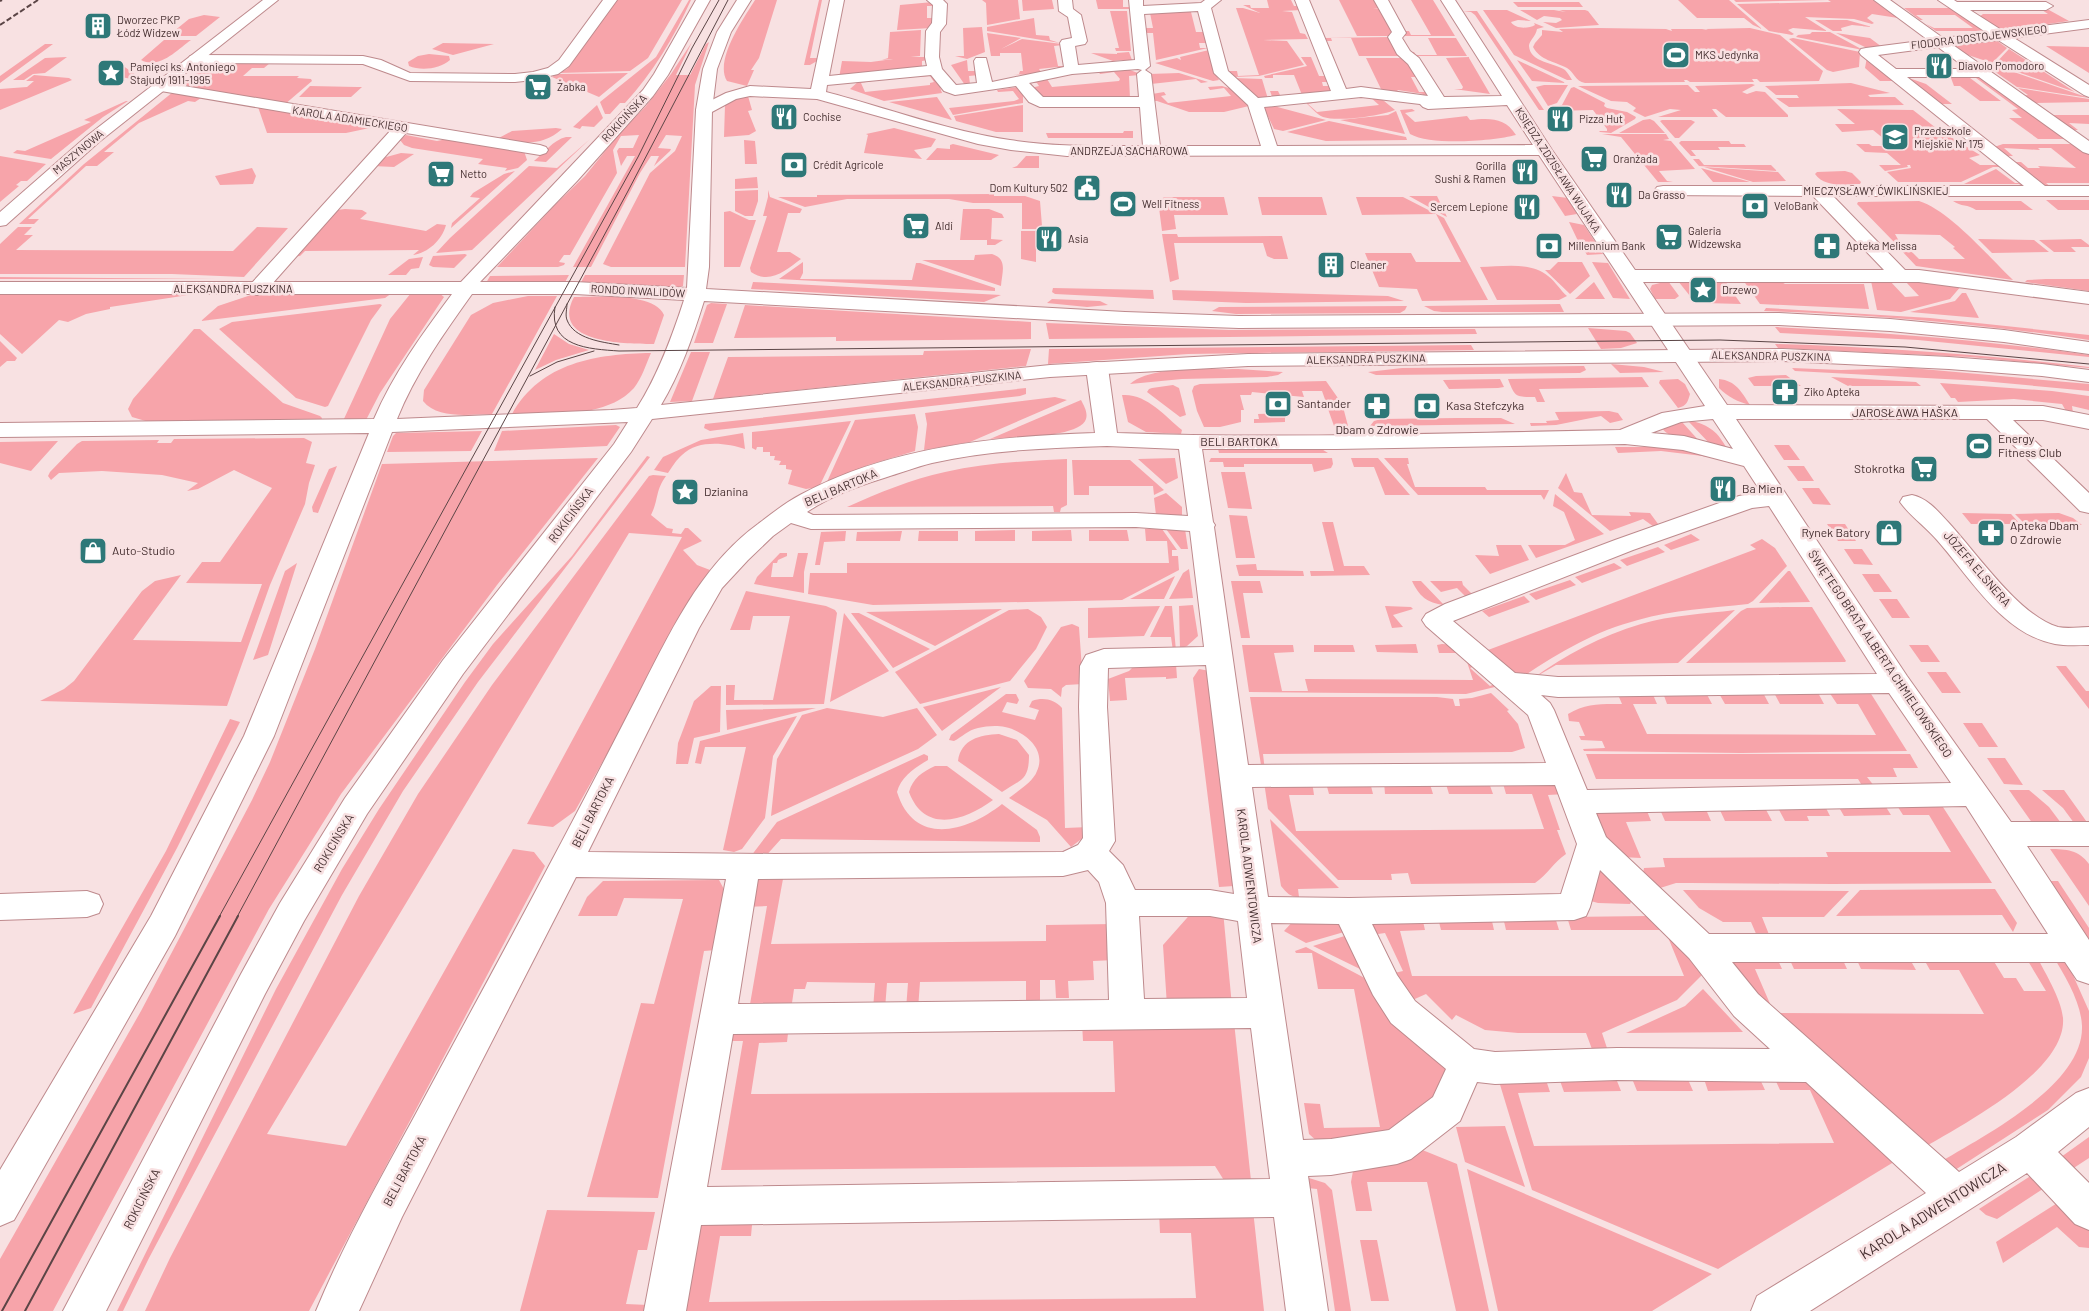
<svg xmlns="http://www.w3.org/2000/svg" width="2089" height="1311" font-family="Barlow,sans-serif">
<style>
.green{fill:#f7a4aa}
.lines{fill:none;stroke-linecap:round;stroke-linejoin:round}
.street-casing{stroke:#be8a8d;stroke-width:2}
.secondary-casing{stroke:#be8a8d;stroke-width:2}
.street{fill:#fff;fill-rule:evenodd}
.secondary{fill:#fff;fill-rule:evenodd}
.tram-far1{stroke:#5b4546;stroke-width:1}
.tram{stroke:#5b4546;stroke-width:2}
.rail{stroke:#5b4546;stroke-width:2;stroke-dasharray:5.5 2.5;stroke-linecap:butt}
.labels{text-anchor:middle;stroke-width:5;stroke-linejoin:round;paint-order:stroke}
.far-poi-label{font-size:11px;fill:#452f30;stroke:#f8e1e2;text-anchor:start}
.far-street-label{font-size:11px;fill:#452f30;stroke:#f8e1e2}
.poi-label{font-size:12px;fill:#452f30;stroke:#f8e1e2;text-anchor:start}
.street-label{font-size:12px;fill:#452f30;stroke:#f8e1e2}
.near-street-label{font-size:15px;fill:#452f30;stroke:#f8e1e2}
</style>
<rect width="100%" height="100%" fill="#f8e1e2"/>
<path class="green" d="M616,0H682L648,58L630,71L559,73L567,69Z
M689,0H691C675,36 652,74 625,103H620L610,114H605L600,102L656,57Z
M755,0H777L759,58L751,70H754L747,86L727,81C714,60 744,18 755,0Z
M819,0H822L810,58H817V61L810,65H804Z
M982,0H1018L1020,19L987,25L986,3Z
M1022,0H1052L1054,9L1023,11Z
M1096,0H1123V7H1133L1130,9H1098Z
M1267,0H1291L1294,6H1300L1302,10L1282,11L1292,12L1300,33L1305,34L1308,39L1263,40L1287,41L1304,65L1259,76L1233,77L1229,71H1237L1238,76L1259,75L1236,8H1243L1260,13L1243,5H1250L1251,8H1269Z
M1339,0H1378L1382,8H1373L1383,9L1396,33L1393,36H1357Z
M1411,0H1433L1455,36H1403L1402,31H1409L1411,35H1431Z
M1678,0H1729L1762,29L1753,25L1744,18H1697Z
M1734,0H1873L1898,18L1872,14L1867,18L1874,23L1872,24L1854,19L1805,17L1827,31L1793,28L1788,30L1794,34L1792,35L1769,31L1737,4L1831,2L1828,0L1736,2Z
M933,2L937,6H927V18H936L931,28L897,30L900,5Z
M1513,2H1579L1583,7H1518Z
M1904,8H1950L1989,31H1936L1926,24L1934,28H1973L1955,15H1916L1923,20H1920Z
M2039,8L2049,10L2069,21L2007,30L1997,28L1979,17L1983,14H2048Z
M1192,9L1200,12H1191L1196,32H1205L1207,43H1199L1200,48H1208L1156,60L1153,33H1145V28H1153L1150,13Z
M1483,10H1507L1531,21L1518,20L1511,22C1515,29 1528,29 1535,25L1534,23L1544,27L1537,29C1536,36 1529,41 1529,46C1530,63 1556,63 1565,70C1568,73 1570,77 1572,80H1567L1514,55Z
M1520,10H1554L1566,12L1559,10H1585L1588,11L1599,25L1556,28L1543,22L1556,23L1562,20L1560,18L1544,16L1537,20Z
M1110,11H1127L1131,51H1116L1115,48H1119Z
M1463,11H1477L1544,110H1539L1475,15L1471,12Z
M204,15L220,17L196,36H168L189,19Z
M1034,18L1036,35L1049,36L1050,40L1060,43L987,31V27Z
M1815,20H1847L1872,27L1852,25L1841,28L1842,31H1833Z
M982,27L985,52L967,59L955,56H964L963,28Z
M1598,28L1666,29L1672,31L1671,29H1702L1708,30L1706,29L1750,28L1780,35L1823,71L1819,81L1760,82L1757,79H1752L1754,82H1690L1687,80H1684L1685,82L1585,83C1575,81 1574,72 1567,68C1554,61 1541,61 1533,47L1535,43L1542,35V30L1563,32L1559,29Z
M921,30L920,56L882,60L888,58L890,32Z
M1812,32H1830L1863,50L1796,37L1798,35L1810,34Z
M987,33L1021,38L1001,49L1022,39L1062,44L1063,45L1054,46L1058,66H1066L1060,70L1057,67L1039,69L1041,72L1029,75L1013,74H1019L1020,71H1023L1021,53H1000V56H991Z
M1836,33L1870,38L1882,47L1869,49Z
M1392,37L1402,56H1359L1351,38H1331L1332,41H1327L1325,38Z
M1428,38H1456L1467,56H1411L1407,52H1414L1416,55H1437Z
M1793,38L1860,52L1859,67L1833,72L1827,70L1789,39Z
M164,40H191C177,50 159,70 141,60Z
M1996,40L2007,48L1992,63L1959,52L1952,45Z
M692,42L676,75H690L706,44L709,42L695,85L685,267H611L603,264L650,173L675,151L682,136L666,135L658,148L671,149L670,151L654,166L659,156H651L640,173L591,267H573L635,156H627L621,166L617,151L619,148H633L639,135L621,136L613,150L617,173L570,255H564L559,262L565,263L564,265L558,267H497L555,205L585,176L619,134L646,106L671,74Z
M443,43L494,44L453,55L432,49Z
M45,44H53L0,83V76Z
M2046,46L2089,47V73Z
M2009,49L2075,92L1995,64Z
M1209,50L1215,73L1219,80L1213,81L1155,63L1177,58L1181,60L1180,57Z
M1129,52L1132,60H1137L1125,63L1122,60L1113,61L1091,53L1117,54V53Z
M429,54L449,56L450,60C440,69 421,71 409,66L408,62L418,56Z
M67,57L45,73L33,74L24,80H13L45,58Z
M908,57H928V60L922,61V66H927L928,69L839,78L842,61L871,62Z
M1301,57H1311L1319,76H1325L1327,82H1322L1323,86H1333L1334,92L1273,99L1270,91H1278L1280,95H1302L1294,75H1273V78H1265L1264,76L1307,66Z
M1469,57V58L1490,94L1454,89H1462L1463,87L1446,58Z
M1867,57L1897,81H1880L1865,68Z
M1366,58H1405L1420,77H1411L1419,92H1428L1430,96L1421,97L1423,94L1398,90L1395,93L1370,89H1381Z
M967,60L968,71H978L979,75L969,76L970,84L965,85L951,65Z
M1517,60L1566,83L1532,81Z
M209,63H270L264,68H252L243,76H299L297,78L311,79L312,81L284,105L181,86Z
M122,65L140,78L138,80L109,75L115,73L112,71L105,73L104,71L106,66Z
M1994,65L2089,98L2017,87L1991,69Z
M1124,68L1138,73L1139,75L1129,76L1130,99H1043L1031,88L1039,86L1037,83L1031,82L1056,76L1058,78L1047,79L1052,87L1119,81L1120,79L1114,72L1100,74L1098,71Z
M628,73L599,97L552,77L557,74Z
M1179,73L1208,82L1201,83L1196,79L1151,84L1149,74Z
M34,75L69,78L72,80L0,110V89L27,87L34,81H26Z
M916,75H931L940,87L942,93L884,101L850,89L859,81L872,80V81L861,83L865,92L930,85V83L934,82L930,76L917,77Z
M1954,75H1966L2001,101H1980L1960,86H1954L1951,78Z
M1972,75L1980,76L2066,139H2038L2009,118H2022L2012,110L2018,109Z
M1906,77L1926,84L1952,104H1935Z
M1234,78L1262,79L1268,99L1256,97Z
M1851,83L1890,93L1868,95L1870,97H1895L1904,105L1789,107L1776,98H1799L1797,95H1776L1765,86Z
M1752,84L1755,85L1742,92L1747,94L1756,91L1765,92L1788,115V117H1726L1716,109H1712L1718,117H1658L1681,110L1670,109L1645,117L1633,111L1636,108L1627,102L1611,101L1578,86L1688,85L1695,92H1700L1695,86Z
M1544,85H1568L1557,103L1548,106L1536,87Z
M310,86L357,87H362L351,97H299Z
M1222,86L1232,89L1249,106L1224,112H1189L1157,101H1153L1152,94L1164,92L1166,95L1161,96L1168,103L1231,96L1224,88L1210,90L1208,87Z
M1018,87L1023,94V103L953,115L949,108L1014,101L1019,99L1013,91L998,92L997,90Z
M1574,87L1605,103L1604,106L1607,108L1627,112L1636,117L1635,119L1611,133L1600,132L1599,131H1607V129L1593,110L1551,111L1550,108L1562,105L1571,88Z
M2018,88L2089,99V102L2035,103L2019,96L2028,95Z
M173,92L201,98L195,102L188,101L139,123L104,152H114L97,166H86L28,219H39L34,224H19L84,164Z
M748,96L752,110L748,111L756,131L749,135L724,137L725,105L736,98Z
M1358,96H1378L1395,110C1380,116 1338,122 1323,117C1316,114 1310,106 1304,101L1315,100L1318,102L1308,104L1317,112L1379,105L1370,97L1361,98Z
M937,97L952,120L889,102Z
M126,101H128L103,117L51,159L13,153L17,150L25,151L91,122L84,120Z
M597,105L603,118L594,127L582,126L580,129L573,127Z
M1023,105V132H996L956,121L954,116Z
M1270,105L1326,120L1283,131L1274,129L1264,108L1265,106Z
M258,107L379,126L346,133H267Z
M1412,109L1415,111L1405,113L1415,122L1467,116L1470,120C1489,118 1505,117 1516,135C1493,141 1431,146 1410,134L1400,110Z
M1837,109L1913,110L1936,128L1980,155L1969,158L1980,165H2003L2005,167H1993L1961,182H1898L1887,172L1911,168L1910,165H1907L1908,167L1885,171L1879,165H1901L1887,153L1865,152L1856,144H1869L1872,146H1898L1889,143L1873,130L1842,132L1835,124H1855Z
M1396,111L1405,134L1340,120L1388,115Z
M2052,115H2089V124L2069,123L2078,130H2072Z
M1650,119L1654,121L1665,133H1619L1643,120Z
M1662,120H1691L1695,122L1679,138H1675L1660,121Z
M1329,121L1406,137L1407,140L1326,141L1287,132Z
M556,128L562,129C542,147 522,143 497,139L512,131Z
M894,128L936,139L931,147L914,150L922,159L864,153L868,135L866,134Z
M1124,131H1133V138H1048L1046,133H1123Z
M1602,134H1666L1669,139L1663,140L1671,141L1695,169L1659,171L1667,181L1673,182H1658L1621,137Z
M406,135L437,141L447,139L524,151L527,160L518,168L505,171L507,168L478,164L483,159L412,148L404,145L400,140Z
M566,137H572L546,162L534,161C544,153 553,140 566,137Z
M590,139L472,250L436,253L450,238L529,166L557,168Z
M744,140L755,141L757,164H745Z
M1681,141H1729L1731,144H1744L1746,147H1718L1720,150H1691L1696,156H1691L1679,143Z
M953,144L999,155L991,160H926L937,148L950,149V145Z
M2003,144H2077L2089,154V183H2046L2052,188L2045,187L2013,162H2021L2028,168H2040L2038,166L2076,168L2051,148H2038L2040,150L2004,148L2013,156H2006L1994,147Z
M401,153L414,154L394,167L373,166L379,159Z
M0,156L46,164L27,181H21L16,185L19,186L0,202Z
M1026,156H1039V168H1012L1017,166Z
M1693,159H1699L1704,165H1771L1777,171L1699,166Z
M1704,167L1778,172L1786,181L1753,182Z
M252,168L256,176L253,184L220,185L215,176Z
M1701,168L1750,182H1713Z
M1996,169L2015,183H2027L2025,188L2019,184H1964Z
M515,171L451,228L452,223L480,198L470,197L473,193L504,174Z
M1845,171L1852,173L1861,182L1860,184C1845,184 1825,188 1815,174L1817,172Z
M757,177L758,188L735,189V179Z
M758,190V201L753,216H745L735,211V191Z
M768,190L770,197L802,209L800,213H788L777,252H790L801,259C786,270 770,285 751,272L750,268L767,216H763L768,197Z
M994,194V196H1025L1040,201L1042,226L1037,229H1022V203H973L949,199H847L805,207L778,197H817V195Z
M1409,196H1437L1447,217L1445,216Z
M1552,196L1568,198L1577,214L1565,216Z
M1165,197H1224L1228,215H1174L1176,229L1162,231L1158,200Z
M1258,197H1322L1327,215H1262Z
M1356,197H1403L1444,218L1488,300L1422,301L1417,289L1379,287L1365,253H1411L1416,262H1461L1436,214L1362,215Z
M2046,200H2089V210H2058Z
M1919,201C1949,210 1990,258 2013,280L1916,266L1901,250H1910L1919,259H1965L1953,248L1955,247L1940,235L1895,234L1900,243H1895L1857,204L1858,202Z
M1953,201H2021L2033,210H1976C1968,204 1961,207 1953,201Z
M345,209L362,210L367,213L360,219L426,231L437,224L446,225C442,240 428,253 413,255L419,250L305,251L300,256L291,257L337,210Z
M963,209H989L1002,214L1004,218H992L991,239L1003,240L995,245H987V240H960Z
M730,211L749,220H756L740,267H724V212Z
M1569,222L1584,225L1603,254L1587,255L1581,245L1585,244L1583,241H1578Z
M18,227H32L24,235H33L16,250L233,251L257,227L288,228L244,277L172,274H0V244Z
M1021,231H1036V262L1021,259Z
M1162,234H1177L1178,237L1282,236L1288,259H1274L1267,256L1263,243H1174L1179,279L1170,282Z
M1978,239L2034,240L2049,252L1992,253Z
M2081,239L2089,245V247H2071L2076,252H2054L2039,240Z
M465,254L467,255L454,268L433,267L429,265L433,256Z
M992,254C1008,259 1002,272 1001,286L922,260H974L975,255Z
M423,257L419,268L411,269L406,275H388L409,259Z
M803,262V273L800,279L912,280L916,263H920L995,288V291L779,279Z
M1558,262H1582L1590,276L1570,294L1545,270H1550Z
M1592,262L1608,263L1630,299L1613,298Z
M1480,267C1501,267 1530,261 1548,276C1556,282 1560,290 1567,296L1559,300H1497Z
M569,275L564,284L486,283L490,276Z
M585,275H684L683,286L678,288L580,284Z
M0,277L216,279H0Z
M2046,279H2089V291L2025,282L2027,280Z
M1743,280H1778L1785,284H1864L1869,309L1760,304Z
M1889,280L1905,297L1919,296L1905,281L1962,285L1950,299L1901,312L1877,310L1871,281Z
M1668,281L1679,296L1675,299H1655L1650,289L1652,285Z
M1678,281H1725L1741,304L1704,303L1694,301Z
M753,282L774,283L1001,295L984,302L751,289Z
M1594,282L1605,299H1575Z
M1053,288L1153,290L1154,299L1055,294L1052,292Z
M1172,290L1388,296L1404,301L1246,303L1173,300Z
M0,293L195,294L110,307V309L86,314L68,322L59,320L22,354L0,334Z
M392,293L385,298L201,321L218,306L251,295Z
M411,293H439L444,297L380,393L366,420L343,421L390,319Z
M1962,293H1966L1979,318L1910,312L1955,301Z
M528,296H557L492,414C471,414 438,420 423,401L424,390L471,315L493,303Z
M574,297C596,297 654,292 664,315L654,344C627,344 549,344 574,297Z
M1052,299L1100,301L1108,305L1087,307L1047,303Z
M711,303L727,304L713,343H694L707,305Z
M380,304L382,305L371,320L328,406L325,407L296,398L219,329L232,322Z
M1560,304L1564,312H1442L1434,311L1424,306Z
M745,305L1031,322V339L836,341V337L734,338Z
M1407,306L1405,310L1400,313L1236,314L1212,311L1219,307Z
M1766,308L1930,318L2089,335V340C1981,324 1873,314 1764,311Z
M1046,323L1229,330L1475,329L1477,334L1049,339Z
M1775,327C1880,332 1985,340 2089,355V357L1918,340L1780,333Z
M1588,328L1626,331L1630,333L1637,343L1621,348L1601,349Z
M194,329H200L283,403L320,416L322,418L321,421L149,422L132,417L128,409L133,399Z
M554,334L569,344L589,350L556,360L535,370Z
M0,341L17,358L15,361H7L0,367Z
M1775,344C1880,347 1985,355 2089,367V368L1970,357L1778,348Z
M1471,345L1474,350L1188,354L1048,364L1049,349Z
M1031,349L1026,366L713,399L728,357L923,355L924,351Z
M691,352H710L692,401L670,402Z
M651,353C646,364 642,378 634,388C606,419 550,413 512,414C541,362 597,354 651,353Z
M1611,364L1644,367L1664,372L1620,373Z
M1584,366L1586,370L1580,373L1386,375H1376L1368,372L1402,368Z
M1792,368L1841,370L1911,368L2089,384V391L1982,381L1795,371Z
M1238,369L1283,372L1278,375L1267,377L1182,379L1130,384C1152,365 1209,370 1238,369Z
M1786,375L1801,386H1754L1748,378L1756,376Z
M1642,377L1649,387L1539,389L1545,402H1537L1535,397C1515,397 1515,397 1508,379Z
M1831,377L1916,382L1921,386H1848Z
M1500,379L1504,387L1498,388L1449,389L1443,380Z
M1678,379L1685,384L1690,394C1688,401 1687,406 1678,408L1659,383L1660,380Z
M1719,379C1736,381 1741,391 1750,405C1738,402 1728,397 1719,388Z
M1326,381L1340,401L1327,405L1322,391H1302L1304,397L1252,392L1251,395H1240L1244,410H1241V422L1220,427H1204L1197,411L1192,391L1194,386L1200,384Z
M1940,383L2052,391L2089,396V410L2072,406L2073,413L2066,411L2062,404L2014,399L1958,402L1955,398H1951Z
M1173,385L1179,388L1186,415L1180,417L1147,392L1149,389L1152,388Z
M1026,388V394L1020,396L717,430L710,431L704,428L705,424Z
M1122,395C1146,393 1165,416 1182,430L1181,434L1146,432L1128,422Z
M1055,397L1067,400L970,442L924,450L927,424L925,413Z
M1081,400C1084,406 1088,412 1086,419C1080,438 1009,438 990,439Z
M1342,403L1348,426H1334L1328,409Z
M1609,411L1618,413L1623,420L1610,423L1601,416L1556,425L1531,426L1530,423H1547L1546,421L1559,420L1555,412Z
M1285,413V422L1254,423V419H1259L1258,414Z
M915,414L918,427L915,451L868,465L826,484L855,420Z
M1457,418H1501L1515,424L1370,426L1374,421L1381,419Z
M851,421L819,487L806,489L788,484L792,470L786,469V465H779L781,461L774,460L775,456H770V452H763V447H757L756,450L752,448V432Z
M1693,421C1713,427 1719,434 1729,452L1712,446L1689,422Z
M1682,422L1701,443C1690,440 1669,439 1662,428Z
M616,425L620,427L607,446L494,451L502,431Z
M482,431L471,451L387,452L393,436L396,433Z
M743,433L745,449C727,443 698,439 682,455C677,459 672,467 668,473L654,470L663,457L701,440Z
M304,438L312,442L306,463L315,465L309,483L305,504L270,585L227,706L40,701L64,689L74,681L142,591L155,581L181,575L133,640L241,642L262,584L186,583L202,562H220L272,488L234,470L198,489L187,491L198,483L162,475L102,471L59,473L51,480L48,476L50,472L77,444L82,441L159,440L157,443H171L174,439Z
M58,441L31,471L0,463V442Z
M1774,445H1789L1800,460H1784Z
M1615,447H1674L1711,457L1661,451L1618,453Z
M1320,448L1328,453H1219L1218,449Z
M647,456L650,457L478,682L403,791L342,895L149,1258L123,1311H117L276,989L342,869L379,809L465,682L493,644L572,556Z
M598,458L497,585L341,794L269,909L53,1311H0V1259L141,1011L252,800L270,762L315,649L382,464Z
M1175,458L1178,478L1166,484L1138,459Z
M1211,458H1332L1333,464L1331,468L1314,472L1312,464H1244V467H1224L1223,462H1209Z
M1351,458H1378L1410,495H1385L1374,467H1354Z
M1384,458H1408L1409,464H1407L1415,487H1485L1487,490H1549L1544,500L1541,495H1418Z
M1067,459V505L1061,508L1060,512H1054L1053,506L847,507C879,493 911,479 945,472C985,463 1026,461 1067,459Z
M1072,460H1130L1164,490L1154,495L1153,486H1089V495H1074Z
M337,466L318,513L313,512L312,507L329,469Z
M1787,466H1804L1814,481H1798Z
M1221,472H1245L1252,509L1228,508Z
M1566,473L1574,492L1582,493L1592,515L1631,516L1629,512L1650,513L1661,528L1657,529L1643,519L1610,531L1558,488Z
M653,475L666,476C655,491 659,499 651,515L667,528L673,529L672,533L681,534L685,528H688L702,541L683,550L697,565L710,570L575,811L553,827L527,824L682,537L629,533L267,1134L346,1146L513,849L534,852L545,866L309,1311H145L170,1258L359,896L418,794L492,685L649,476Z
M1802,488H1819L1831,505L1813,504Z
M1166,493L1182,507V520L1156,515L1154,498Z
M1555,494L1604,534L1536,558L1528,545H1565L1575,540L1564,512L1553,506Z
M1962,513L2011,514L2020,524H1971Z
M2059,513L2073,518L2082,525L2025,524L2015,514Z
M1229,515L1247,516L1255,558H1236Z
M1322,522H1333L1344,566H1364L1370,575L1311,576L1310,571H1334Z
M1827,524H1845L1856,541H1838Z
M1145,529H1162L1177,550H1172V556H1178L1179,570L1122,600L873,605L808,594L810,573H847V563H1169L1167,541H1146Z
M1166,529H1185L1188,549H1181Z
M1015,530V541H975V531Z
M1071,530L1072,541H1032V531Z
M1089,530H1127L1129,541H1089Z
M846,531L845,541L824,542L820,565H815L821,532Z
M902,531L900,541H856L857,532Z
M919,531H958V541H918Z
M1691,534L1700,540L1671,550L1664,545Z
M1762,539L1775,548L1787,566L1753,601L1748,604C1711,608 1673,610 1638,620C1595,631 1558,653 1521,678L1480,653L1756,549L1750,545Z
M1496,545H1521L1529,560L1490,574L1475,555L1499,556Z
M1658,547L1665,552L1627,566L1620,560Z
M1844,549H1862L1873,565L1854,564Z
M780,553H787V556L778,560L777,563H773L771,577H793L798,553H808L804,572V593L754,584L757,577Z
M297,563L268,655L253,660L285,571Z
M1614,563L1622,568L1582,583L1575,577Z
M1256,564L1257,570L1303,571L1304,576H1239L1236,565Z
M1189,569L1193,598L1169,599L1183,573Z
M1788,571H1790L1810,602L1759,603Z
M1862,574H1879L1892,592H1874Z
M1175,576L1164,599H1130Z
M1570,580L1576,585L1536,600L1529,594Z
M1231,581H1260L1263,593H1243L1250,638H1241Z
M1412,581H1421L1444,605C1427,603 1419,596 1412,581Z
M1430,581H1462L1463,585L1474,596L1467,598L1457,588L1441,592Z
M746,591L826,606L835,610L837,613L824,704L726,705V685H735L734,700H773L790,616H753L750,630H730Z
M1524,596L1530,602L1489,617L1482,611Z
M1879,599H1897L1910,618H1892Z
M1193,605L1198,636L1187,646L1180,649L1179,606Z
M1160,606L1144,636L1088,638V608Z
M1165,606H1172L1176,651H1173L1171,637H1150Z
M1385,606L1411,607L1413,609L1393,615L1403,627L1392,628Z
M1783,607H1812L1846,661L1845,662L1686,663L1741,611L1747,608Z
M1002,609L935,646L866,612Z
M1028,609L1041,617L1047,627L1036,649L1010,681L920,704L895,672L1009,610Z
M1735,610L1678,663L1556,665L1532,679C1565,655 1601,636 1641,624C1671,615 1704,614 1735,610Z
M844,613L889,671L830,702Z
M851,613H859L930,649L893,668Z
M1072,624L1079,627L1083,684L1066,685L1062,688L1061,697L1051,689L1028,688L1024,681L1061,627Z
M1416,644L1418,653L1377,652L1375,645Z
M1442,644L1458,645L1479,664L1470,668L1490,686L1499,682L1503,685L1466,694L1249,692L1242,645H1293L1294,652L1274,653L1282,691H1308L1305,679L1473,680L1464,653H1439L1437,645Z
M1314,645H1353L1355,652H1314Z
M1909,645H1928L1940,662H1921Z
M1176,664L1177,678L1166,679V677L1125,678L1127,700L1110,701L1108,679L1129,671L1134,666Z
M2056,666H2066L2086,691H2089V709Z
M1199,669L1210,671L1234,886L1219,887L1193,678Z
M1927,672H1946L1961,693H1942Z
M711,686H721L720,732L694,738L688,764H676L678,743L694,701Z
M1001,687L942,731L923,707Z
M1704,689L1712,704H1667L1662,690Z
M1761,689L1769,704H1725L1717,690Z
M1772,689H1816L1824,704H1780Z
M1827,689H1868L1907,751L1741,753L1584,751L1583,749L1605,748L1602,741L1581,740L1579,736H1585L1579,722L1569,721L1568,714C1586,703 1602,704 1622,704L1616,690H1651L1657,704H1633L1647,734L1876,735L1858,704H1837Z
M1491,693L1509,710L1507,711L1518,724L1525,748L1512,752L1263,754L1265,771H1262L1250,697H1437L1453,699L1455,706H1460L1459,699L1472,698Z
M1006,694H1016L1019,700L1017,704L1007,702L1002,712L1035,720L1039,710L1029,707L1032,701C1043,697 1054,699 1062,708L1065,828L1089,827L1088,834L1071,847L1047,820L1009,798C1019,790 1033,782 1037,771C1047,749 1024,731 1005,727C997,725 986,726 978,728C968,730 962,737 954,741L949,740L951,735Z
M816,708L727,730L726,710Z
M827,708L883,717L917,708L937,735L918,749L771,816L777,759L802,715Z
M797,716L773,756L765,818L742,849L734,852L723,850L746,747H705L701,764L695,763L700,741Z
M230,719L240,722L177,848L91,1008L73,1014L166,851Z
M1963,723H1982L1998,747H1979Z
M999,734L1017,740L1029,755C1029,780 1022,779 1002,792L958,761C961,739 980,735 999,734Z
M924,754L928,756V760C914,768 901,777 897,792C914,847 967,832 1002,804L1037,830L1040,837V842L781,839L763,859L751,856L777,822Z
M1586,754H1910L1918,768H1893L1897,777H1867L1879,792H1866L1858,779H1596Z
M1987,758H2005L2023,785L2004,784Z
M935,766H947L993,800C966,820 925,835 909,792C913,778 922,772 935,766Z
M1488,780L1493,794H1449L1445,781Z
M1502,780C1522,781 1551,775 1565,794L1548,795L1560,830H1557L1566,854C1554,862 1547,875 1535,883L1411,884L1408,873L1391,874L1392,880H1338L1268,809L1264,782L1312,781L1314,795H1289L1296,831L1544,829L1532,794H1506Z
M1429,781L1433,794H1385L1384,782Z
M1370,782L1373,794H1329L1326,783Z
M2009,790H2029L2049,807L2064,827H2035Z
M2042,790H2064L2089,825L2077,827L2063,808Z
M1824,804L1830,816H1807L1809,821H1785L1777,806Z
M1837,804H1884L1891,815L1844,816Z
M1896,804H1941L1992,883L1832,884L1691,883H1676L1657,889L1643,873L1644,868L1665,867L1663,858L1828,857L1826,852H1951L1929,815H1903Z
M1658,805H1704L1711,821H1665Z
M1645,806L1651,821L1626,822L1641,858L1621,857L1608,851L1592,812Z
M1718,806H1764L1772,821H1725Z
M1270,819L1339,888L1298,889L1299,897C1290,897 1287,893 1281,886Z
M2050,849C2066,849 2079,850 2089,864V906Z
M1597,871L1608,873L1634,896L1630,904L1598,903L1587,900Z
M783,879L771,944L1046,941V925L1114,924L1115,960L1093,961L1094,980L1068,981L1069,998H1056L1055,980H1040V1008H1026V981L920,982L918,1009H906L908,983H887L885,1009H873L875,983L807,982L805,989H794L791,1010H749L767,906L743,907L758,880Z
M719,880L726,893L716,950L704,951L658,1198L587,1197L641,1003L654,1004L683,899L624,898L617,916H578L587,897L603,881Z
M2045,881H2058L2089,928V945Z
M1995,889L2017,923L2013,932L2002,915L1836,916L1860,890Z
M1683,890L1849,891L1824,917H1762L1772,942L1760,943L1751,922H1723L1699,908Z
M1194,910L1223,911L1232,1006H1167L1163,945Z
M1647,916L1659,921L1704,973L1677,1000L1602,1033L1611,1060H1596L1586,1033H1518L1485,1030L1456,1015L1452,1020L1426,994L1408,1002L1390,974L1403,971L1385,933L1371,935L1373,923L1379,918L1422,917L1425,930L1400,931L1412,976H1684L1665,930H1571L1567,917Z
M1491,917L1494,930H1441L1438,918Z
M1503,917H1555L1559,930H1506Z
M1296,918L1338,920L1351,930L1306,943L1284,931Z
M1354,933L1364,971L1313,946Z
M1306,947L1376,984L1445,1061L1451,1080L1395,1134L1319,1143L1309,1134L1304,1103L1320,1104L1324,1128L1380,1127L1354,989H1318L1312,953H1296L1295,951Z
M1990,955L2004,978H2016L2024,991H2046L2025,956L2036,955C2045,973 2061,998 2063,1018C2067,1072 1959,1126 1920,1150L1731,976L1732,958L1776,956L1782,969H1755L1774,1013L1984,1014L1959,970H1930L1922,956Z
M2064,955L2089,1011V1058L2081,1077L2048,1110L1955,1170L1937,1164C1981,1137 2084,1086 2082,1026C2081,1002 2065,976 2053,956Z
M1788,956H1841L1847,969H1794Z
M1855,956H1908L1916,970L1861,969Z
M1703,989L1743,1032L1626,1033L1685,1006Z
M1234,1022L1252,1190H1230L1215,1166L721,1170L743,1041H721L722,1035L789,1025L787,1042L759,1043L751,1094L1115,1092L1113,1041H1083L1082,1023Z
M1686,1075L1693,1091H1637L1631,1076Z
M1758,1075L1765,1090L1708,1091L1703,1076Z
M1773,1075L1814,1082L1902,1157L1718,1269L1532,1190L1498,1078L1545,1077L1550,1092L1518,1093L1534,1146L1834,1143L1810,1090H1780Z
M1615,1076L1621,1091L1564,1092L1559,1078Z
M1505,1126L1525,1187L1465,1162L1456,1127Z
M2089,1137V1158L2066,1173L2061,1157Z
M1415,1147L1457,1164L1489,1311H1456L1427,1182H1367L1372,1211H1356L1351,1182L1353,1171L1366,1163Z
M1467,1169L1712,1274L1652,1311H1498Z
M2029,1177L2038,1179L2049,1185L1997,1219L1986,1215L1979,1209Z
M1309,1178L1325,1183L1332,1190L1351,1311H1335L1317,1189L1307,1188L1304,1180Z
M2062,1200L2089,1229V1248L2079,1247L2057,1227L2003,1263L1996,1242Z
M547,1210L655,1212L647,1250H638L626,1304L648,1305L647,1311H520Z
M1253,1210L1264,1311H670L692,1223L753,1214L751,1236H720L709,1302L1196,1298L1191,1233H1160L1159,1212Z
M1360,1240H1377L1389,1301H1371Z"/>
<g class="lines">
<defs>
<path id="street" d="M603,0H617L569,66L558,74L533,80L515,82L410,81L363,64L195,63L190,62L188,59L190,56L195,55L363,56L381,60L410,73L515,74L533,72L548,68L559,60Z
M830,0H844L829,76L927,66L925,57L926,31L932,23L933,5L927,0H943L947,4L946,24L940,32L939,57L942,69L956,85L977,83L974,61L976,58H986L992,82L1064,67L1060,43L1062,40L1072,38L1068,17L1059,11L1058,0H1072L1073,9L1081,15L1087,41L1085,44L1075,46L1078,65L1135,60L1129,0H1143V6L1201,3L1205,0H1221L1211,8L1228,71L1258,98L1331,91L1295,0H1309L1346,89L1361,87L1428,96L1408,64L1397,54L1388,37L1392,32L1374,0H1388L1406,33L1402,38L1410,51L1419,58L1444,97L1502,96L1441,0H1455L1552,150L1635,270H1884L1813,196L1657,195L1654,191L1657,187L1663,186H2024L1861,55L1859,52L1861,49L1866,48L1928,40L1874,0H1890L1943,38L1987,33L1938,0H1954L1957,2H2046L2053,6L2046,10H1970L2003,31L2089,20V28L2014,38L2089,85V97L2084,95L1998,40L1953,45L2089,141V154L2083,152L1979,77H1907L2045,186H2089V196H1833L1905,270H1919L2089,292V304L1919,282H1643L1727,405L2043,406L2089,415V429L2043,420H2013L2089,493V513L2080,511L1987,419H1736L1907,676L2011,822H2089V846H2027L2089,940V984L2077,980L2065,962H1732L1758,994L1959,1172L2016,1137L2076,1093L2089,1088V1127L2058,1152L2089,1183V1230L2075,1224L2027,1173L1810,1311H1751L1757,1296L1926,1193L1806,1082L1617,1080L1495,1084L1477,1082L1460,1121L1411,1159L1397,1164L1331,1175L1308,1176L1328,1311H1286L1274,1217L701,1225L686,1311H644L726,879L576,877L402,1217L359,1311H316C343,1245 379,1181 413,1119C459,1033 506,948 551,862C580,808 608,753 636,699C669,635 699,567 758,524C771,514 785,503 800,495C888,447 996,436 1095,433L1086,368L1089,363L1097,362L1105,363L1108,368L1117,433C1285,439 1453,433 1620,430L1662,413L1705,406L1539,155L1067,156L1011,150L978,144L817,99L750,96L736,99L710,113H698L696,110L698,107L726,93L750,86L811,89ZM1198,11L1214,73L1248,105L1261,146H1160L1151,74L1145,70L1150,66L1144,14ZM1938,47L1967,69H1896L1878,55ZM1138,69L1142,70L1137,74L1139,97H1043L1029,83L1072,74ZM931,75L944,91L955,95L1016,86L1029,102L1040,107H1140L1143,146C1099,146 1055,147 1010,140C948,131 887,108 826,92L827,85ZM1361,97L1420,104L1423,107L1428,109L1507,105L1533,145L1277,146L1264,107ZM1713,419L1733,449L1684,436L1651,433L1681,422ZM1625,444L1683,450L1744,466L1761,492L1739,496L1615,540L1445,604L1426,614L1422,620L1426,626L1528,715L1546,763L1248,765L1214,527L1215,525L1213,522L1202,449H1336ZM1107,446L1179,449L1188,516L1136,513L813,515L807,512C830,496 858,486 884,478C900,473 916,467 932,463C989,450 1048,448 1107,446ZM1769,506L1877,674L1558,677L1515,673L1453,621L1633,550L1752,508ZM791,523L811,529L1136,527L1190,531L1204,647L1104,649L1086,655L1080,666L1079,707L1083,838L1078,845L1063,852L774,854L588,852L699,628L722,588L748,560L773,536ZM1206,665L1234,894L1210,890H1135L1123,865L1109,851L1115,841L1107,707L1108,668ZM1889,693L1951,783L1587,790L1554,710L1550,703L1541,695L1558,697ZM1555,785L1577,844L1561,894L1349,898L1268,897L1252,787ZM1966,806L2048,934H1709L1606,837L1596,813ZM1088,870L1099,882L1106,903L1109,1000L738,1004L758,879L1063,876ZM1600,870L1689,958L1734,1016L1770,1049L1617,1048L1495,1052L1474,1049L1415,1001L1397,975L1372,924L1574,920L1586,916L1590,907ZM1139,916H1210L1238,921L1247,998L1144,999ZM1271,923L1339,924L1373,995L1391,1023L1446,1069L1433,1097L1389,1130L1331,1139L1303,1140ZM1251,1028L1270,1179L707,1187L733,1034Z
M160,82L540,145L546,147L548,150L546,153L540,155L406,133L264,293L257,295L250,293L247,289L250,285L391,130L155,90L152,87L155,84Z
M1912,495C1927,498 1938,511 1948,522C1976,552 2019,616 2058,627C2068,629 2079,627 2089,627V645C2078,645 2066,646 2055,644C2002,634 1970,577 1937,540C1926,527 1910,516 1900,502L1903,497Z
M87,891L99,895L103,904L99,913L87,917L0,920V894Z"/>
<path id="secondary" d="M263,0H278L99,142L6,225L0,226V212L87,136Z
M696,0H710L668,75L653,96L577,181L480,282H575L687,288L696,110L703,69L717,32L737,0H751L731,32L717,69L712,110L709,267L706,289L1125,312L1239,316L1779,313L1890,319L2004,330L2089,342V354L2004,342L1890,331L1779,325L1239,328L1125,324L704,301C693,336 680,374 661,405L1050,365L1248,354L1783,349L1949,357L2042,364L2089,370V382L2042,376L1949,369L1783,361L1248,366L1050,377L652,419L631,452L463,674L367,814L304,921L265,994L106,1311H63L241,974L280,903L345,798L443,660L614,444L628,422L392,432L274,736L175,936L14,1220L0,1226V1170L151,916L244,736L369,433L0,437V423L374,419C393,374 423,333 452,294H0V282H461L643,90L654,74ZM472,294H575L684,300C672,337 658,375 637,408L611,410L397,419C415,374 444,333 472,294Z"/>
</defs>
<use href="#street" class="street-casing"/>
<use href="#secondary" class="secondary-casing"/>
<use href="#street" class="street"/>
<use href="#secondary" class="secondary"/>
<path class="tram-far1" d="M567,304C567,309 565,315 567,320C574,339 602,342 619,345
M555,307C548,347 589,349 619,351L1720,340L1905,347L2089,364
M530,376L557,362L594,351
M219,917L638,157L692,48L719,0
M237,917L628,191L728,0"/>
<path class="tram" d="M2,1311L220,916
M25,1311L238,916"/>
<path class="rail" d="M0,1L2,0
M0,25L38,0"/>
</g>
<defs>
<symbol id="building-square" viewBox="-11 -11 22 22"><rect x="-9" y="-9" width="18" height="18" rx="4" fill="#2e7878" stroke="#f8e1e2"/><path d="M-4-6H4V6H1V3H-1V6H-4ZM-2.5-4.3h1.7v1.8h-1.7ZM.8-4.3h1.7v1.8H.8ZM-2.5-1h1.7V.8h-1.7ZM.8-1h1.7V.8H.8Z" fill="#fff"/></symbol>
<symbol id="stadium-square" viewBox="-11 -11 22 22"><rect x="-9" y="-9" width="18" height="18" rx="4" fill="#2e7878" stroke="#f8e1e2"/><path d="M0-5a6.5 5 0 1 0 0 10a6.5 5 0 1 0 0-10ZM-3.5-1.8h7v3.6h-7Z" fill="#fff"/></symbol>
<symbol id="restaurant-square" viewBox="-11 -11 22 22"><rect x="-9" y="-9" width="18" height="18" rx="4" fill="#2e7878" stroke="#f8e1e2"/><path d="M-5-6h1v4h1v-4h1v4h1v-4h1v5L-1.5 .5V6h-2V.5L-5-1ZM5-6V6H3V1.5H1.5Q1.5-4 5-6Z" fill="#fff"/></symbol>
<symbol id="sight-square" viewBox="-11 -11 22 22"><rect x="-9" y="-9" width="18" height="18" rx="4" fill="#2e7878" stroke="#f8e1e2"/><path d="M0-6L1.8-2.2L6-1.7L2.9 1.2L3.7 5.4L0 3.3L-3.7 5.4L-2.9 1.2L-6-1.7L-1.8-2.2Z" fill="#fff"/></symbol>
<symbol id="supermarket-square" viewBox="-11 -11 22 22"><rect x="-9" y="-9" width="18" height="18" rx="4" fill="#2e7878" stroke="#f8e1e2"/><path d="M-6-5.5h2.5l.6 2H6L4.5 2H-2.5L-4.4-4H-6ZM-1.5 3.2a1.3 1.3 0 1 0 .1 0ZM3 3.2a1.3 1.3 0 1 0 .1 0Z" fill="#fff"/></symbol>
<symbol id="school-square" viewBox="-11 -11 22 22"><rect x="-9" y="-9" width="18" height="18" rx="4" fill="#2e7878" stroke="#f8e1e2"/><path d="M0-5L7-2L0 1L-7-2ZM-4 1L0 2.5L4 1V4Q0 6-4 4Z" fill="#fff"/></symbol>
<symbol id="bank-square" viewBox="-11 -11 22 22"><rect x="-9" y="-9" width="18" height="18" rx="4" fill="#2e7878" stroke="#f8e1e2"/><path d="M-6-4H6V4H-6ZM0-2.3a2.3 2.3 0 1 0 0 4.6a2.3 2.3 0 1 0 0-4.6Z" fill="#fff"/></symbol>
<symbol id="civic-square" viewBox="-11 -11 22 22"><rect x="-9" y="-9" width="18" height="18" rx="4" fill="#2e7878" stroke="#f8e1e2"/><path d="M-.6-6.5H3V-4.5H.6V-3L4-1V1h2V6H-6V1h2V-1L-.6-3ZM-1.2 2.5V6h2.4V2.5Z" fill="#fff"/></symbol>
<symbol id="pharmacy-square" viewBox="-11 -11 22 22"><rect x="-9" y="-9" width="18" height="18" rx="4" fill="#2e7878" stroke="#f8e1e2"/><path d="M-2-6h4v4h4v4h-4v4h-4v-4h-4v-4h4Z" fill="#fff"/></symbol>
<symbol id="shop-square" viewBox="-11 -11 22 22"><rect x="-9" y="-9" width="18" height="18" rx="4" fill="#2e7878" stroke="#f8e1e2"/><path d="M-5-2.5h2.3a2.7 3.5 0 0 1 5.4 0H5L5.5 6h-11ZM-1.5-2.5h3a1.5 2.3 0 0 0-3 0Z" fill="#fff"/></symbol>
</defs>
<g fill-rule="evenodd">
<use href="#building-square" x="82" y="10" width="32" height="32"/>
<use href="#stadium-square" x="1660" y="39" width="32" height="32"/>
<use href="#restaurant-square" x="1923" y="50" width="32" height="32"/>
<use href="#sight-square" x="95" y="57" width="32" height="32"/>
<use href="#supermarket-square" x="522" y="71" width="32" height="32"/>
<use href="#restaurant-square" x="768" y="101" width="32" height="32"/>
<use href="#restaurant-square" x="1544" y="103" width="32" height="32"/>
<use href="#school-square" x="1879" y="121" width="32" height="32"/>
<use href="#supermarket-square" x="1578" y="143" width="32" height="32"/>
<use href="#bank-square" x="778" y="149" width="32" height="32"/>
<use href="#restaurant-square" x="1509" y="156" width="32" height="32"/>
<use href="#supermarket-square" x="425" y="158" width="32" height="32"/>
<use href="#civic-square" x="1071" y="172" width="32" height="32"/>
<use href="#restaurant-square" x="1603" y="179" width="32" height="32"/>
<use href="#stadium-square" x="1107" y="188" width="32" height="32"/>
<use href="#bank-square" x="1739" y="190" width="32" height="32"/>
<use href="#restaurant-square" x="1511" y="191" width="32" height="32"/>
<use href="#supermarket-square" x="900" y="210" width="32" height="32"/>
<use href="#supermarket-square" x="1653" y="221" width="32" height="32"/>
<use href="#restaurant-square" x="1033" y="223" width="32" height="32"/>
<use href="#bank-square" x="1533" y="230" width="32" height="32"/>
<use href="#pharmacy-square" x="1811" y="230" width="32" height="32"/>
<use href="#building-square" x="1315" y="249" width="32" height="32"/>
<use href="#sight-square" x="1687" y="274" width="32" height="32"/>
<use href="#pharmacy-square" x="1769" y="376" width="32" height="32"/>
<use href="#bank-square" x="1262" y="388" width="32" height="32"/>
<use href="#pharmacy-square" x="1361" y="390" width="32" height="32"/>
<use href="#bank-square" x="1411" y="390" width="32" height="32"/>
<use href="#stadium-square" x="1963" y="430" width="32" height="32"/>
<use href="#supermarket-square" x="1908" y="453" width="32" height="32"/>
<use href="#restaurant-square" x="1707" y="473" width="32" height="32"/>
<use href="#sight-square" x="669" y="476" width="32" height="32"/>
<use href="#shop-square" x="1873" y="517" width="32" height="32"/>
<use href="#pharmacy-square" x="1975" y="517" width="32" height="32"/>
<use href="#shop-square" x="77" y="535" width="32" height="32"/>
</g>
<g class="labels">
<g class="far-poi-label">
<text x="117" y="24">Dworzec PKP<tspan x="117" dy="13">Łódź Widzew</tspan></text>
<text x="1695" y="59">MKS Jedynka</text>
<text x="1958" y="70">Diavolo Pomodoro</text>
<text x="130" y="71">Pamięci ks. Antoniego<tspan x="130" dy="13">Stajudy 1911-1995</tspan></text>
<text x="557" y="91">Żabka</text>
<text x="803" y="121">Cochise</text>
<text x="1579" y="123">Pizza Hut</text>
<text x="1914" y="135">Przedszkole<tspan x="1914" dy="13">Miejskie Nr 175</tspan></text>
<text x="1613" y="163">Oranżada</text>
<text x="813" y="169">Crédit Agricole</text>
<text x="1506" y="170" text-anchor="end">Gorilla<tspan x="1506" dy="13">Sushi &amp; Ramen</tspan></text>
<text x="460" y="178">Netto</text>
<text x="1068" y="192" text-anchor="end">Dom Kultury 502</text>
<text x="1638" y="199">Da Grasso</text>
<text x="1142" y="208">Well Fitness</text>
<text x="1774" y="210">VeloBank</text>
<text x="1508" y="211" text-anchor="end">Sercem Lepione</text>
<text x="935" y="230">Aldi</text>
<text x="1688" y="235">Galeria<tspan x="1688" dy="13">Widzewska</tspan></text>
<text x="1068" y="243">Asia</text>
<text x="1568" y="250">Millennium Bank</text>
<text x="1846" y="250">Apteka Melissa</text>
<text x="1350" y="269">Cleaner</text>
<text x="1722" y="294">Drzewo</text>
<text x="1804" y="396">Ziko Apteka</text>
</g>
<g class="far-street-label">
<text transform="translate(1979 37) rotate(-7)" y="4">FIODORA DOSTOJEWSKIEGO</text>
<text transform="translate(624 118) rotate(-47)" y="4">ROKICIŃSKA</text>
<text transform="translate(350 119) rotate(9)" y="4">KAROLA ADAMIECKIEGO</text>
<text x="1129" y="155">ANDRZEJA SACHAROWA</text>
<text transform="translate(78 152) rotate(-40)" y="4">MASZYNOWA</text>
<text transform="translate(1558 170) rotate(57)" y="4">KSIĘDZA ZDZISŁAWA WUJAKA</text>
<text x="1876" y="195">MIECZYSŁAWY ĆWIKLIŃSKIEJ</text>
<text x="233" y="293">ALEKSANDRA PUSZKINA</text>
<text transform="translate(638 291) rotate(3)" y="4">RONDO INWALIDÓW</text>
<text transform="translate(1771 356) rotate(1)" y="4">ALEKSANDRA PUSZKINA</text>
<text transform="translate(1366 359) rotate(-1)" y="4">ALEKSANDRA PUSZKINA</text>
<text transform="translate(962 381) rotate(-6)" y="4">ALEKSANDRA PUSZKINA</text>
</g>
<g class="poi-label">
<text x="1297" y="408">Santander</text>
<text x="1446" y="410">Kasa Stefczyka</text>
<text x="1377" y="434" text-anchor="middle">Dbam o Zdrowie</text>
<text x="1998" y="443">Energy<tspan x="1998" dy="14">Fitness Club</tspan></text>
<text x="1905" y="473" text-anchor="end">Stokrotka</text>
<text x="1742" y="493">Ba Mien</text>
<text x="704" y="496">Dzianina</text>
<text x="2010" y="530">Apteka Dbam<tspan x="2010" dy="14">O Zdrowie</tspan></text>
<text x="1870" y="537" text-anchor="end">Rynek Batory</text>
<text x="112" y="555">Auto-Studio</text>
</g>
<g class="street-label">
<text x="1905" y="417">JAROSŁAWA HAŠKA</text>
<text x="1239" y="446">BELI BARTOKA</text>
<text transform="translate(841 488) rotate(-23)" y="4">BELI BARTOKA</text>
<text transform="translate(571 515) rotate(-53)" y="4">ROKICIŃSKA</text>
<text transform="translate(1977 569) rotate(49)" y="4">JÓZEFA ELSNERA</text>
<text transform="translate(1880 654) rotate(56)" y="4">ŚWIĘTEGO BRATA ALBERTA CHMIELOWSKIEGO</text>
<text transform="translate(593 812) rotate(-63)" y="4">BELI BARTOKA</text>
<text transform="translate(334 843) rotate(-59)" y="4">ROKICIŃSKA</text>
<text transform="translate(1249 876) rotate(83)" y="4">KAROLA ADWENTOWICZA</text>
<text transform="translate(405 1171) rotate(-62)" y="4">BELI BARTOKA</text>
<text transform="translate(142 1199) rotate(-63)" y="4">ROKICIŃSKA</text>
</g>
<g class="near-street-label">
<text transform="translate(1933 1211) rotate(-32)" y="5">KAROLA ADWENTOWICZA</text>
</g>
</g>
</svg>
